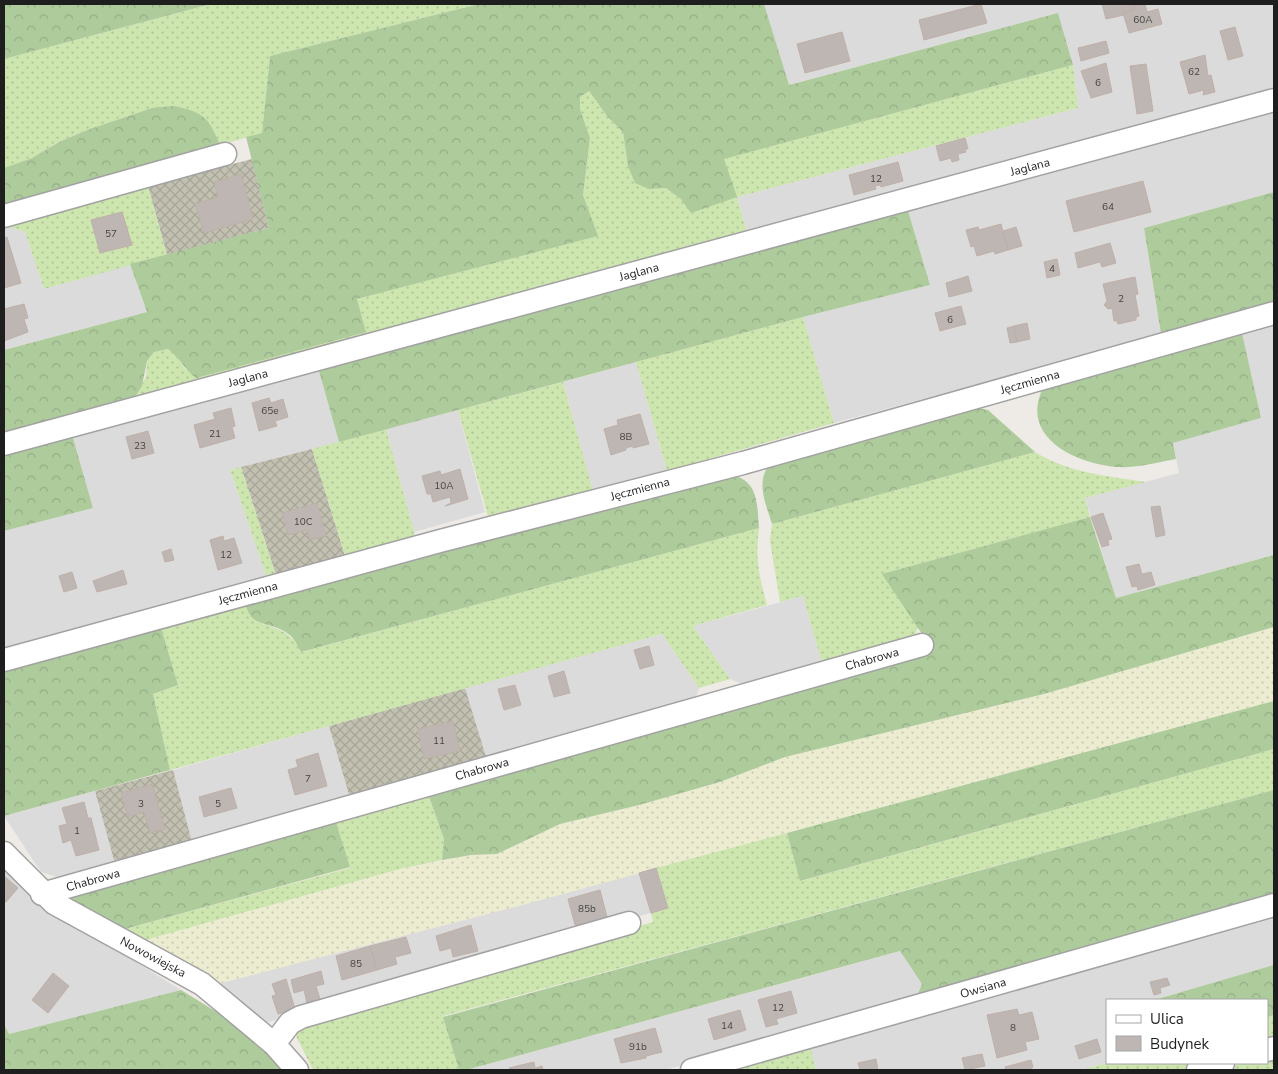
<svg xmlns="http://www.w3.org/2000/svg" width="1278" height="1074" font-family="'Nunito Sans',sans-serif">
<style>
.residential{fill:#dcdbdb}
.construction{fill:url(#construction-cross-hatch)}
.farmland{fill:url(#farmland-dots)}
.grass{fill:url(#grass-dots)}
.forest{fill:url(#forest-crowns)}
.building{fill:#beb6b2;stroke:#bfb0a8}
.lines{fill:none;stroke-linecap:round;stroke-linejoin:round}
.minor-casing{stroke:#a2a2a2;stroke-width:25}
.minor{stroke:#fff;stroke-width:22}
.labels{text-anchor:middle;stroke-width:5;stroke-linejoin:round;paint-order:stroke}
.number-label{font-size:10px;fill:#464443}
.street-label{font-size:12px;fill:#1e1e1e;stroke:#fff}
</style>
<defs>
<pattern id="construction-cross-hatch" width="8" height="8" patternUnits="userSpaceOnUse" patternTransform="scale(1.25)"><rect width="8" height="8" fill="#c2c1b1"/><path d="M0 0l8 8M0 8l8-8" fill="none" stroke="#a6a598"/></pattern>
<pattern id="farmland-dots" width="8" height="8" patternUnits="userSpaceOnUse" patternTransform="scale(1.25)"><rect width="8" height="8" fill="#ececd1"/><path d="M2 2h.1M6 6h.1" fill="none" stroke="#cacab3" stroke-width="1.8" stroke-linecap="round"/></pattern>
<pattern id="grass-dots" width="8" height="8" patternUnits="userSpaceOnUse" patternTransform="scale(1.25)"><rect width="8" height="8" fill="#cde5ae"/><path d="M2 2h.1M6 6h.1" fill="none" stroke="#b0c495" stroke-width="1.8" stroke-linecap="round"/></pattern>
<pattern id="forest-crowns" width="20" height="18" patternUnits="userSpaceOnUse" patternTransform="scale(1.25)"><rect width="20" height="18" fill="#aecb9c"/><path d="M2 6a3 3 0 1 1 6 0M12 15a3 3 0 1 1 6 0" fill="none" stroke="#95ae86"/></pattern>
</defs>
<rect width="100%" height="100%" fill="#eeeae5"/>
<path class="residential" d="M764,4H1274V92L749,239L737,197L1078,108L1073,65L1058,13L788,85Z
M1274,107V192L1144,228L1161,334L834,423L803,317L930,285L906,204Z
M7,226L25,232L44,289L130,264L147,312L4,350V227Z
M1274,323V555L1116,598L1085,498L1179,473L1173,443L1261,418L1242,333Z
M636,362L667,471L593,491L563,382Z
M317,364L339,442L230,470L268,581L4,650V531L93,508L71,431Z
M458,410L485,512L414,532L386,429Z
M803,596L823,667L750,687L730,679L693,626Z
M662,634L699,688L694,702L487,760L465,688Z
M329,726L350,798L192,842L173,770Z
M95,791L115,864L63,879L41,872L4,816Z
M4,864L36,901L181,990L9,1034L4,1024Z
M656,868L668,908L255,1026L210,986Z
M1274,918V965L1154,1000H1107V1063L1081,1070H816L810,1044Z
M901,951L922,984L915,1001L665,1070H466Z"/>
<path class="construction" d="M252,159L269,228L167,255L148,186Z
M312,449L346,559L277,578L241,467Z
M465,688L487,760L350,798L329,726Z
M173,770L192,842L115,864L95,791Z"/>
<path class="farmland" d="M1274,627V701L530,903L210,986L138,942L400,869L471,855L497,854L560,824L639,805L720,782L785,757L1044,694Z"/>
<path class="grass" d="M211,4H479L270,56L262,133L220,145L152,108L90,129L61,141L32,158L4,168V59Z
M1073,65L1078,108L737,197L749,239L129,406L146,377L147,361L154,352L168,349L175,354L186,370L366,332L357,299L597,236L583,195L590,138L580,109V97L589,91L607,116L623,132L628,166L649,189L666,188L681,199L723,159Z
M148,186L167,255L44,289L25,232L7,226Z
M803,317L834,423L667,471L636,362Z
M563,382L593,491L489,520L458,410Z
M386,429L416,539L346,559L312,449Z
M1035,452C1069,473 1107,476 1146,482L1085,498L1090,517L883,574L918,627L912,642L823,667L803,596L780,602L770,541L772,524Z
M241,467L277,578L268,581L230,470Z
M759,528C755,558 759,576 767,605L693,626L730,679L699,688L662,634L170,770L153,694L178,685L160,624L245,601L257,622C280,630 289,630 302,652Z
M1274,749V790L443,1016L459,1070H313L296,1036L298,1026L305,1019L653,922L651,913L668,908L656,868L787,833L801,881Z
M427,791L444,839L442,860L400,869L138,942L114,932L350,868L334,816Z
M1274,1015V1043L1267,1045V1017Z
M810,1044L816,1070H728Z
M1274,1053V1070H1217L1242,1063H1267V1055Z
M1107,1063H1208L1183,1070H1081Z"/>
<path class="forest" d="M4,4H211L4,59Z
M479,4H764L789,85L1058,13L1073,65L724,159L737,197L691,213L681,199L666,188L649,189L635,183L628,166L623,132L607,116L589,91L580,97V109L590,138L583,195L598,236L357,299L366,332L196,378C185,370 179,357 168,349L154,352L147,361L142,386L129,406L8,439L4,425V350L147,312L130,264L269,228L246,137L262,133L270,56Z
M174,106C205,113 208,117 220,145L4,204V168L32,158L61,141L90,129L152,108Z
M1274,192V302L1161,334L1144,228Z
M906,204L930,285L803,317L339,442L317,364Z
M1242,333L1261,418L1173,443L1176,459C1154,463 1131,470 1108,466C1069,460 1022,435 1042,390Z
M972,407L988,410L1035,452L772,524C766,504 755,482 770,464Z
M71,431L93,508L4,531V449Z
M736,476C759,484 757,506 759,528L301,652C297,645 294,637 287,633C269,620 250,630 245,601Z
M1090,517L1116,598L1274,555V627L1044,694L785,757L720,782L639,805L560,824L497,854L471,855L442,860L444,839L427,791L932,649L882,574Z
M160,624L178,685L153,694L170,770L4,816V667Z
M1274,701V749L800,881L787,833Z
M1274,790V900L915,1001L922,984L900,951L466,1070H459L443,1017Z
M334,816L350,867L114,932L52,896Z
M1274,965V1015L1267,1017V1000H1154Z
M181,990L267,1043L287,1070H4V1024L9,1034Z"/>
<path class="building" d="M981,4L987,23L924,40L919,20Z
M1102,4H1142L1132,6L1134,10L1123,13L1124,15L1106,19Z
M1145,4L1147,12L1158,9L1162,24L1129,33L1123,13L1134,10L1132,6Z
M1235,27L1243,56L1228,60L1220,31Z
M842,32L850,61L805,73L797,44Z
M1106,41L1109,53L1081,61L1078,48Z
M1205,55L1208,76L1211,75L1215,92L1203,95L1204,90L1189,94L1180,62Z
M1106,63L1112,92L1091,98L1081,71Z
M1146,64L1153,111L1137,114L1130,66Z
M965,138L968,149H965L966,152L958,154L959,160L952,162L951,158L940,161L936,146Z
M898,162L903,181L881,187L880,185L875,186L876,189L854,195L849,175Z
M241,174L253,219L204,233L195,204L218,197L214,182Z
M1143,181L1151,212L1074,232L1066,201Z
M122,212L132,245L100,253L91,220Z
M1001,224L1008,250L995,254L994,251L977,256L974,246L971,247L966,230L978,227L979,230Z
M1016,227L1022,246L1008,250L1003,231Z
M7,237L21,283L4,288V238Z
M1110,243L1116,263L1102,267L1100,262L1078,268L1075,253Z
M1057,259L1060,275L1047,278L1044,262Z
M968,276L972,291L949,297L946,283Z
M1135,277L1138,294L1135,295L1139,316L1136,317V320L1118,324L1117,321H1114L1112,308L1108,309L1104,305L1107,301L1103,284Z
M24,304L28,318L24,319L28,332L4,341V309Z
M961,306L966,324L940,331L935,313Z
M1027,323L1030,339L1017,342L1014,326Z
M1014,326L1017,342L1010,343L1007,328Z
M269,398L271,403L283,399L288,417L275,421L277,426L259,431L252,403Z
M231,408L235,426L232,427L235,438L200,448L194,425L215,419L213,413Z
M640,414L649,444L633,448V446L626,448V450L611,455L604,429L618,425L617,420Z
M148,431L154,453L132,459L126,437Z
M460,469L468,499L445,506L451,503L450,497L433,502L431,494H427L422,476L440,471L441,475Z
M317,503L326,536L310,540L307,530L288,535L282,513Z
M1160,506L1165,535L1156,537L1151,507Z
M1103,513L1112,539L1108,540L1109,545L1102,547L1091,517Z
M223,536L224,541L234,538L242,563L218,570L210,540Z
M171,549L174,560L165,562L162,552Z
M1139,564L1142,574L1151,572L1155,585L1138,590L1137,586L1132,587L1126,567Z
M123,570L127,584L97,592L93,581Z
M72,572L77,588L64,592L59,576Z
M649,646L654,665L640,669L634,650Z
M564,671L570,693L554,697L548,676Z
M515,685L521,705L504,710L498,689Z
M453,721L460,751L424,759L418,729Z
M318,753L327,786L295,795L288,770L298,767L296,760Z
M152,784L165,829L150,833L144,812L128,817L121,793Z
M231,788L237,808L204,817L199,797Z
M84,802L88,818H91L99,850L76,856L71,840L63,843L59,826L67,824L62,808Z
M656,868L668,908L651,913L639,873Z
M4,876L18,888L6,902L4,901Z
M600,890L607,917H604L605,921L579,928L578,924L575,925L568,899Z
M471,925L478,951L453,957L451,948L440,951L436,936Z
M406,937L411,953L395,957L397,964L377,970L370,946Z
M370,946L377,970L342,980L336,956Z
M321,971L324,984L316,986L320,999L307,1003L304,990L294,993L291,980Z
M53,973L69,986L48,1013L32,1000Z
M1167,978L1170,985L1160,988L1161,993L1154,995L1150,982Z
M286,979L295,1009L278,1014L272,996L276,995L272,984Z
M791,991L797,1013L776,1019L778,1024L766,1027L758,1000Z
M1017,1009L1019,1015L1032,1012L1039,1039L1025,1042L1027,1050L997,1058L987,1015Z
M740,1010L746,1030L714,1040L708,1019Z
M655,1028L662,1052L646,1056V1058L621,1063L614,1039Z
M1097,1039L1101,1052L1079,1059L1075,1046Z
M982,1054L985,1066L965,1070L962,1058Z
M876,1059L878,1070H860L858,1063Z
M1031,1060L1033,1067L1029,1070H1006L1005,1067Z
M534,1062L535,1068L542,1066L543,1070H510L509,1068Z"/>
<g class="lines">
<defs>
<path id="minor" d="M4,216L225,154
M4,444L1274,100
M4,660L440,541L743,463L1274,313
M4,853L54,903L202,984L274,1044L297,1070
M42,894L922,645
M274,1044L290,1023L301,1017L629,923
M1267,1050L1274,1048
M692,1070L1274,905
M1198,1070L1223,1063"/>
</defs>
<use href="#minor" class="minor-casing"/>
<use href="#minor" class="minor"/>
</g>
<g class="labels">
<g class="number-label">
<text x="1143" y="23">60A</text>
<text x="1194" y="75">62</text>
<text x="1098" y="86">6</text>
<text x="876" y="182">12</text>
<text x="1108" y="210">64</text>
<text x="111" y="237">57</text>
<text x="1052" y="272">4</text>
<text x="1121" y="302">2</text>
<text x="950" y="323">6</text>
<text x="270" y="414">65e</text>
<text x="215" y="437">21</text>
<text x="626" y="440">8B</text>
<text x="140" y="449">23</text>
<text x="444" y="489">10A</text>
<text x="303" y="525">10C</text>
<text x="226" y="558">12</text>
<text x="439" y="744">11</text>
<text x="308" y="782">7</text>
<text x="141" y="807">3</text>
<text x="218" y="807">5</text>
<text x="77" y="834">1</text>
<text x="587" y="912">85b</text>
<text x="356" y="967">85</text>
<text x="778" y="1011">12</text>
<text x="727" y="1029">14</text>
<text x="1013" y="1031">8</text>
<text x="638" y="1050">91b</text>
</g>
<g class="street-label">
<text transform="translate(1030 167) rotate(-15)" y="4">Jaglana</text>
<text transform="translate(639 272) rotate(-15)" y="4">Jaglana</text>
<text transform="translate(248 378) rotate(-15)" y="4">Jaglana</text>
<text transform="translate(1030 382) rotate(-16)" y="4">Jęczmienna</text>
<text transform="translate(640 489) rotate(-15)" y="4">Jęczmienna</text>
<text transform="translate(248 593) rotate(-15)" y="4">Jęczmienna</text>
<text transform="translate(872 659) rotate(-16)" y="4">Chabrowa</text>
<text transform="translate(482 769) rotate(-16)" y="4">Chabrowa</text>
<text transform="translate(93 880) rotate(-16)" y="4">Chabrowa</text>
<text transform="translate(153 957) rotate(28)" y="4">Nowowiejska</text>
<text transform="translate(983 988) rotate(-16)" y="4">Owsiana</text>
</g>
</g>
<rect width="1278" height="1074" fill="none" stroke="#1e1e1e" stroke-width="10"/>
<rect x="1106" y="999" width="162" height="65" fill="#ffffff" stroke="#a5a5a5"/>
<rect x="1116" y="1015" width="25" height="8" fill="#ffffff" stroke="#a5a5a5"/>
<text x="1150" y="1024" font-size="15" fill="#1e1e1e">Ulica</text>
<rect x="1116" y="1036" width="25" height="15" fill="#beb6b2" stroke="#a5a5a5"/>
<text x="1150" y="1049" font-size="15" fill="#1e1e1e">Budynek</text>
</svg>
